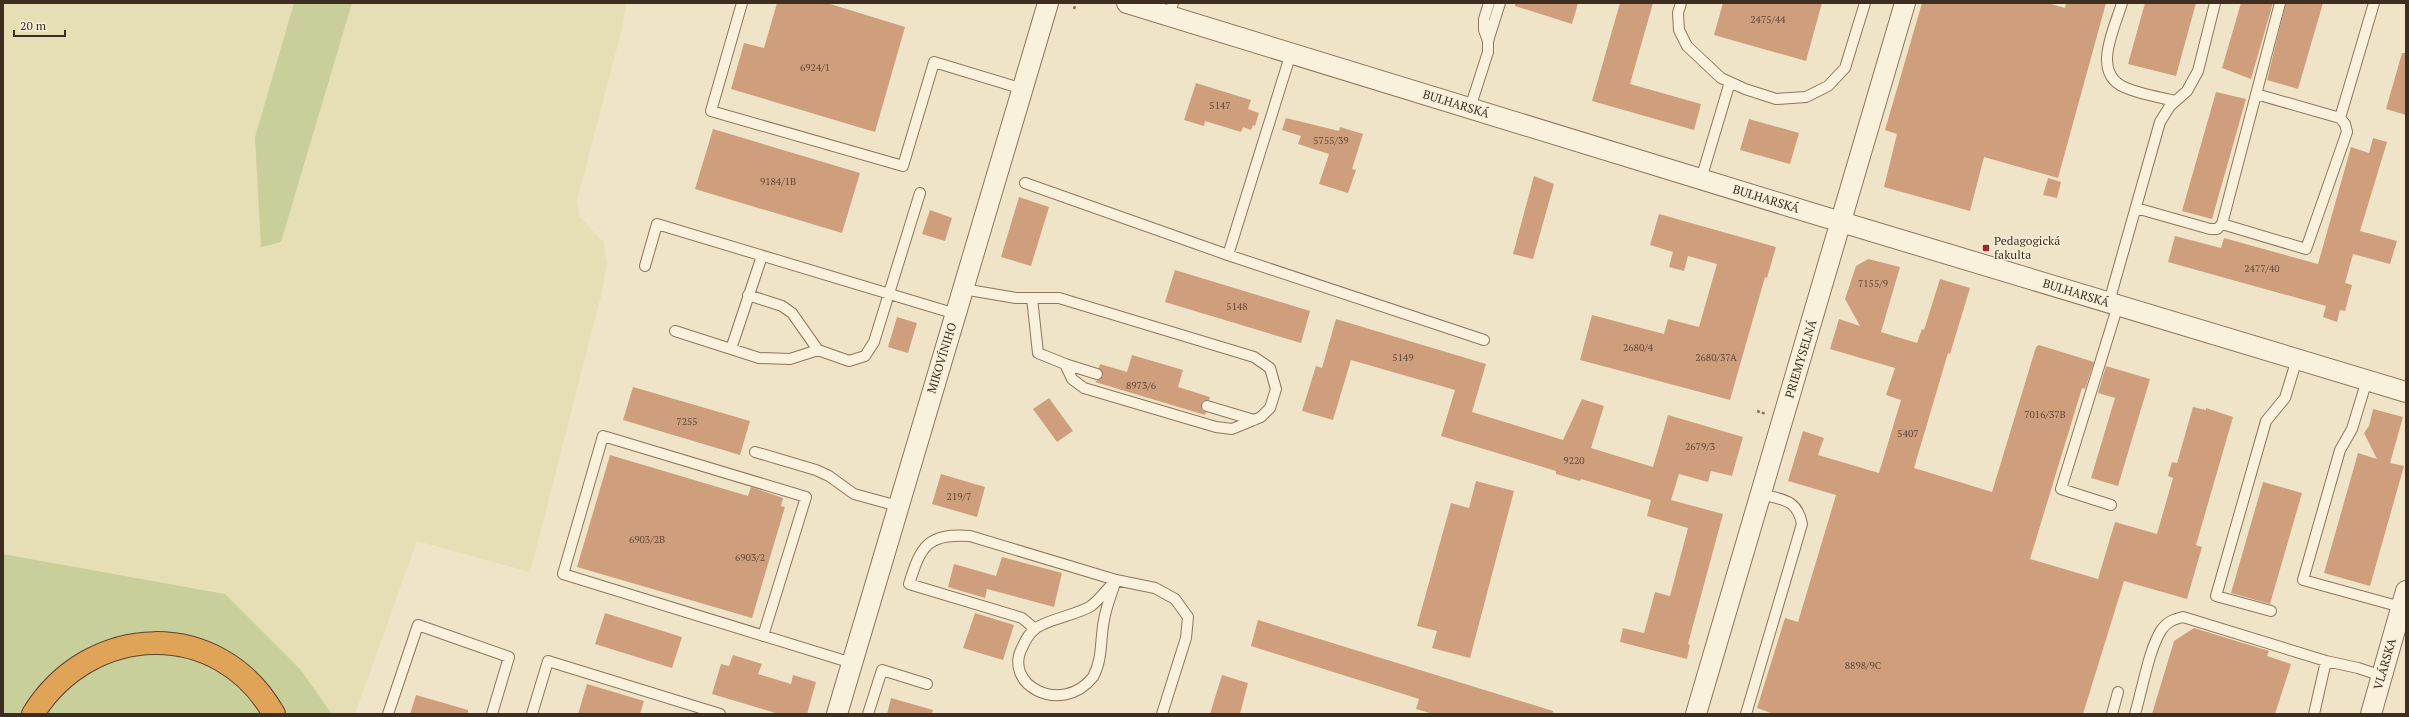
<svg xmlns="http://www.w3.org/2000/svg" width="2409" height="717" font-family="'PT Serif',serif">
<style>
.farmland{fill:#e6deb5}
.green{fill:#c9cf9b}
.building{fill:#cf9f7d}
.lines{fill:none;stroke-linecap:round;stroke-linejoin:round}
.service-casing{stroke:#8d765c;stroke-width:12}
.minor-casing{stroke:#8d765c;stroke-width:22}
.motorway-casing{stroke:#5b4430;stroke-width:24}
.path{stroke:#8d765c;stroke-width:2.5;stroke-dasharray:3 2;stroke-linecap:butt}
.service{stroke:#faf1dc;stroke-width:10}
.minor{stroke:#faf1dc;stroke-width:20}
.motorway{stroke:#e0a458;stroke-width:22}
.poi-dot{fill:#9e2a2b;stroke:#f7eed8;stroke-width:1.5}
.labels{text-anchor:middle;stroke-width:3;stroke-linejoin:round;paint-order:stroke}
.number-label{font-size:10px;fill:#624a37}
.street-label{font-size:12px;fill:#3d2e20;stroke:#f7eed8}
.poi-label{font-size:12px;fill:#3d2e20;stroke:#f7eed8;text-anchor:start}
</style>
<rect width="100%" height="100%" fill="#f0e4c8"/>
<path class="farmland" d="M3,3H294L255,137L281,241L352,3H626L622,29L577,200L579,216L604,243L607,263L601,296L530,572L417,541L355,714H332L300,669L225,594L3,554Z"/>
<path class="green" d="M294,3H352L281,242L261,247L255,137Z
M3,554L225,594L300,669L332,714H3Z"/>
<path class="building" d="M777,3H827L905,27L875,132L731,89L744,43L764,48Z
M1515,3H1578L1572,24L1515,6Z
M1620,3H1653L1630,84L1701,104L1694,130L1592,101Z
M1723,3H1822L1806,61L1714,35Z
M1922,3H2048L2065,8L2066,3H2106L2058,178L1984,157L1970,211L1884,187L1897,134L1885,130Z
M2145,3H2196L2176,76L2128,64Z
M2241,3H2273L2251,79L2222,68Z
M2286,3H2323L2298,89L2267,80Z
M2402,53H2406V115L2386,109Z
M1196,83L1251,100L1248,109L1259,113L1255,126L1253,125L1251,130L1243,127L1241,132L1205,121L1204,126L1184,120Z
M2216,92L2246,99L2212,219L2182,211Z
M1286,118L1339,131L1340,127L1363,134L1352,169L1356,170L1348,193L1319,184L1329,154L1298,144L1301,136L1282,130Z
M1749,119L1799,133L1790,164L1740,150Z
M713,129L860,173L842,233L695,189Z
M2373,138L2387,142L2360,231L2397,241L2390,264L2353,254L2345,283L2352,285L2345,311L2340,310L2337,322L2323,317L2326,306L2168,262L2175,236L2221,248L2224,238L2318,264L2351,147L2369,153Z
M1534,176L1554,184L1533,259L1513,254Z
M2048,178L2061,182L2057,198L2043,195Z
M1019,197L1049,207L1031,266L1001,257Z
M930,210L952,218L945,241L922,234Z
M1659,214L1776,247L1767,278L1765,277L1730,400L1580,360L1592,315L1664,334L1668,319L1699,327L1717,264L1688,256L1684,271L1669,267L1673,252L1650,245Z
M1868,259L1900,267L1881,332L1917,343L1922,329L1924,330L1940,279L1970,288L1950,354L1948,353L1914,468L1992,492L2036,347L2039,345L2094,362L2085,389L2082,388L2030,559L2098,579L2115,522L2157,534L2173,478L2168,476L2172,462L2177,463L2193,407L2206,410V408L2233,417L2196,545L2202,547L2187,599L2124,581L2083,714H1774L1757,708L1785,618L1798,622L1836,495L1788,481L1803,431L1824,438L1818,455L1879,473L1901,400L1886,395L1895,368L1830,349L1839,319L1860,326L1845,299L1856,266Z
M1175,270L1310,311L1301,343L1165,302Z
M897,317L917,323L908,353L888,347Z
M1336,319L1486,364L1472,412L1563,440L1582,399L1604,406L1591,448L1653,467L1668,415L1743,437L1732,476L1711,471L1708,482L1679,474L1671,500L1723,514L1688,644L1690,645L1687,659L1620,642L1623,628L1644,633L1655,592L1670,596L1688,528L1647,516L1651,500L1581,479L1580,481L1556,474V471L1441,436L1455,390L1351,360L1333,420L1302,411L1316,366L1322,368Z
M1132,355L1183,370L1178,387L1210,397L1209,400L1203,401L1201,405L1202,410L1206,412L1205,415L1095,382L1103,376L1099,368L1100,364L1127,372Z
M2106,366L2150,379L2118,486L2091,478L2115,398L2098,393Z
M633,387L750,421L740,455L623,420Z
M1049,398L1073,431L1057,442L1033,409Z
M2373,409L2403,417L2390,463L2404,466L2370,586L2324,573L2358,453L2377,459L2364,433L2369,426Z
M610,455L748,496L751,487L783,498L781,506L785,507L752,618L577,567Z
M941,474L985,487L977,517L932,504Z
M1476,481L1514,491L1470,658L1432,648L1437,631L1417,626L1451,503L1469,508Z
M2263,482L2302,493L2270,604L2231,593Z
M1002,557L1062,573L1054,607L987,589L985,598L948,587L954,564L996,576Z
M605,613L682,637L672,668L595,644Z
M975,613L1014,625L1003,660L963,648Z
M1258,620L1553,711V714H1433L1416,709L1419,699L1251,646Z
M2194,628L2269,651L2267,656L2291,664L2275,714H2152L2174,641Z
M733,655L762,664L758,674L791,684L793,675L816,682L807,714H779L712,694L721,664L729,666Z
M1222,675L1248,683L1240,714H1210Z
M587,684L644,701L640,714H578Z
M416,695L468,710V714H410Z
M891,698L933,710L932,714H887Z"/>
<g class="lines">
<defs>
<path id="service" d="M742,3L711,111L903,166L934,62L1023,89
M1681,3L1678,13L1679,30L1687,46L1721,78L1745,89L1776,99L1806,97L1828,86L1845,68L1865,3
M2122,3C2115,28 2091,72 2124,87C2139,94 2159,97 2175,101
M1169,16L1173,3
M1488,41L1500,3
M2256,94L2340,118L2374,3
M1470,108L1488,52V41L1484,30V19L1489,3
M1701,179L1730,82
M1025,183L1228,255L1484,340
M2136,208L2210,229H2217L2222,224L2280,3
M2222,224L2306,249L2347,132L2345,124L2340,118
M1228,255L1291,53
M645,266L657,224L956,314
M963,289L1016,298H1059L1254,357L1270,368L1276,389L1270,408L1261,417L1232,429L1216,427L1084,388L1072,379L1065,364L1038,353L1032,298
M748,295L782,306L792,313L818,350
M2109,302L2160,122L2170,106L2187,91L2198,71L2215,3
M675,331L759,358L790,359L818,350L849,361L865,356L874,342L920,193
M731,349L762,256
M1065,364L1097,374
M2367,380L2352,429L2340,450L2303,580L2401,607
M1207,406L1254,420
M755,452L816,470L829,476L854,494L898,506
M2111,505L2061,489L2118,305
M1116,580C1112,593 1106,607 1104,620C1100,639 1103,659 1093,677C1061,717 1001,684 1023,646C1025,641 1030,633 1035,629C1045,620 1077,615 1091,606C1100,599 1108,588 1116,580Z
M2271,611L2216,596L2266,421L2285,398L2297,359
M1035,629L1022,618L909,584C921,546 927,533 970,536L1116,580L1155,588L1175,599L1188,617L1186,638L1162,714
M763,636L806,497L603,436L563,574L852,663
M388,714L418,625L509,657L492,714
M532,714L548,661L720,714
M868,714L882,670L927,684
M1746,714L1802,524C1797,499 1783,500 1761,494
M2112,714L2118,692
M2135,714C2142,691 2149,648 2162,629C2168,621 2175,619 2183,617L2326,661L2358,668L2382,676
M2314,714L2326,661"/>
<path id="minor" d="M1127,3L1808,212L2406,392
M837,714L1048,3
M1696,714L1905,3
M2371,714L2406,591"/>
<path id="motorway" d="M33,714C90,622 219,617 274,714"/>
</defs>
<use href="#service" class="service-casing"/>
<use href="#minor" class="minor-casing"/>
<use href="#motorway" class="motorway-casing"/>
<path class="path" d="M1074,9L1075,6
M1757,411L1766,414"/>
<use href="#service" class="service"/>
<use href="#minor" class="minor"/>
<use href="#motorway" class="motorway"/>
</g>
<rect class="poi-dot" x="1982" y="244" width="8" height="8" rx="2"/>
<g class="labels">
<g class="number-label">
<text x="1768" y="23">2475/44</text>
<text x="815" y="71">6924/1</text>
<text x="1220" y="109">5147</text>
<text x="1331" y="144">5755/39</text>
<text x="778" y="185">9184/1B</text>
<text x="2262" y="272">2477/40</text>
<text x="1873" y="287">7155/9</text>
<text x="1237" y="310">5148</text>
<text x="1638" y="351">2680/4</text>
<text x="1403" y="361">5149</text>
<text x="1716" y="361">2680/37A</text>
<text x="1141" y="389">8973/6</text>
<text x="2045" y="418">7016/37B</text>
<text x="687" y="425">7255</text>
<text x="1908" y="437">5407</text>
<text x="1700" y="450">2679/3</text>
<text x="1574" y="464">9220</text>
<text x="959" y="500">219/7</text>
<text x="647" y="543">6903/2B</text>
<text x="750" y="561">6903/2</text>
<text x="1863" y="669">8898/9C</text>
</g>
<g class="street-label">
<text transform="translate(1456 104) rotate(17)" y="4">BULHARSKÁ</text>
<text transform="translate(1766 199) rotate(17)" y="4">BULHARSKÁ</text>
<text transform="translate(2076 293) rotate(17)" y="4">BULHARSKÁ</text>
<text transform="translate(942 358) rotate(-73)" y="4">MIKOVÍNIHO</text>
<text transform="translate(1801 359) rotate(-73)" y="4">PRIEMYSELNÁ</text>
<text transform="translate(2385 664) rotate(-74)" y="4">VLÁRSKA</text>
</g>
<g class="poi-label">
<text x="1994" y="245">Pedagogická<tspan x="1994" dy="14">fakulta</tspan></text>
</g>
</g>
<rect width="2409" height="717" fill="none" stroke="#3d2e20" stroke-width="8"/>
<path d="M14 30v6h51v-6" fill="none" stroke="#3d2e20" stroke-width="2"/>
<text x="20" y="30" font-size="12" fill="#3d2e20" stroke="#f7eed8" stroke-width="3" paint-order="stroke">20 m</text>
</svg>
